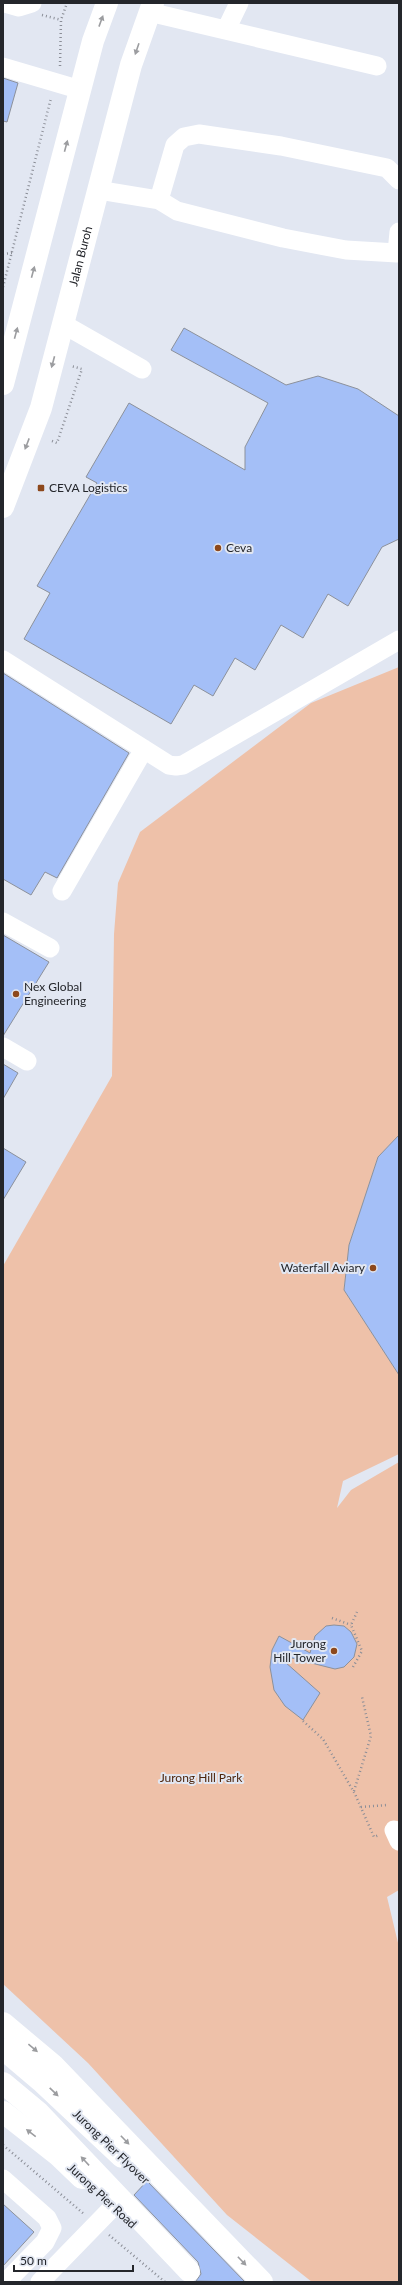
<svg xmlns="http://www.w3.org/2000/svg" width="402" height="2285" font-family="Lato,sans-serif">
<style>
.green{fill:#eec1a9}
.building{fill:#a4bff7;stroke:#8c919b}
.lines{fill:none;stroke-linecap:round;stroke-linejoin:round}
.path{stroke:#8b8e97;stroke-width:2.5;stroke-dasharray:1 3;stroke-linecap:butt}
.minor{stroke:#fff;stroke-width:19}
.major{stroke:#fff;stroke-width:22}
.oneway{fill:#9c9da0}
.poi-dot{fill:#8d481c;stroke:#e2e7f2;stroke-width:1.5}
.labels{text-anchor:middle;stroke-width:4;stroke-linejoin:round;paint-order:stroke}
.street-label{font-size:12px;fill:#24262b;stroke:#e2e7f2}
.poi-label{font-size:12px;fill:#24262b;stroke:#e2e7f2;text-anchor:start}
.park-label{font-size:12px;fill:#4e260d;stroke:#e2e7f2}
</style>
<rect width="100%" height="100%" fill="#e2e7f2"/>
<path class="green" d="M399,667V1135L378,1157L349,1245L344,1290L399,1375V1454L343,1481L337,1508L351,1490L399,1462V1890L387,1897L399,1947V2282H312L227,2215L88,2063L3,1984V1266L112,1076L114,934L118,883L140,832L311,703Z"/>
<path class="building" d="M3,78L18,83L7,122L3,121Z
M184,328L286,385L318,376L358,389L399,416V539L382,547L348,606L328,594L303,638L281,625L255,670L235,658L213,696L194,685L171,724L24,639L50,593L37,586L97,483L86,477L129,403L245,470V447L268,403L171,350Z
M3,673L129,753L57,878L45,872L31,895L3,879Z
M3,935L49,962L3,1036Z
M3,1064L18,1073L3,1099Z
M399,1135V1375L344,1290L349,1245L378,1157Z
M3,1148L26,1162L3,1200Z
M334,1625L344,1626L351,1632L357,1644L354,1657L344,1667L335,1669L276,1654L320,1693L303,1720L285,1706L274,1690L270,1667L272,1650L279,1636L310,1653L315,1636L326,1626Z
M147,2181L245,2282L196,2281L201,2274L198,2262L134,2195Z
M3,2204L34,2232L3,2266Z"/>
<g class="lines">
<path class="path" d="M42,15L61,20
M60,66L61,20L67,3
M3,254L12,253
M3,287L51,98
M52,441L57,443L82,369L71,366
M332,1618L351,1625
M353,1667L362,1651L351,1625L357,1612
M303,1721L323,1739L355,1794L374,1837L379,1835
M354,1791L371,1736L362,1697
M361,1807L387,1805
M3,2145L84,2214
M109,2235L165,2282"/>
<path class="minor" d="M5,3L19,7L32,3
M149,12L377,66
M226,30L239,3
M3,67L81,90
M98,190L159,200L175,145L184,137L199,134L281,146L387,168L399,180
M159,200L177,211L283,238L346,250L397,253L399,232
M63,324L142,369
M3,660L169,765L176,766L183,765L399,640
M62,891L144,749
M3,922L50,948
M3,1047L27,1061
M394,1830L399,1841
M3,2179L47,2218L52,2228L45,2242L6,2282
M40,2282L112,2208"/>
<g class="major">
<path d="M3,384L93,41L107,3"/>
<path id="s1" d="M3,507L41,408L131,65L153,3"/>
<path d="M3,2023L53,2065L262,2282"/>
<path d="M3,2049L41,2081L122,2157"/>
<path d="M3,2083L39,2113L189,2271"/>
<path d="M3,2112L58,2155L82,2178"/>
</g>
</g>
<defs><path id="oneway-solid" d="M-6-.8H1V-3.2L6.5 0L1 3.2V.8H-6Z"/></defs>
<g class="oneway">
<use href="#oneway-solid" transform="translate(101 21) rotate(-70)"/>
<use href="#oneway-solid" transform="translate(137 49) rotate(109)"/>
<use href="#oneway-solid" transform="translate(66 146) rotate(-75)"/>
<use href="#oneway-solid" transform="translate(33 272) rotate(-75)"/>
<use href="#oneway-solid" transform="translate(16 333) rotate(-75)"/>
<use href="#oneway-solid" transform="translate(53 362) rotate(105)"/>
<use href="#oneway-solid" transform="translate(27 444) rotate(111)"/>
<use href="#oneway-solid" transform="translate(33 2048) rotate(40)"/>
<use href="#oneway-solid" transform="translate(54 2092) rotate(44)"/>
<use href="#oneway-solid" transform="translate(31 2133) rotate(-142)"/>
<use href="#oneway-solid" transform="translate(125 2140) rotate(46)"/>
<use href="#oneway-solid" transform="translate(85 2161) rotate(-133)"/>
<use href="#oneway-solid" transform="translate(242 2261) rotate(46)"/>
</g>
<g class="poi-dot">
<rect x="37" y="484" width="8" height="8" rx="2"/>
<circle cx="218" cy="548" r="4"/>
<circle cx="16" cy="994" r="4"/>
<circle cx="373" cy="1268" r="4"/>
<circle cx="334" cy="1651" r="4"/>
</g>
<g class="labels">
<g class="street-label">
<text dy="4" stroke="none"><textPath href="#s1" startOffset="263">Jalan Buroh</textPath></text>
<text transform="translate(111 2147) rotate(44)" y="4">Jurong Pier Flyover</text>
<text transform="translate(102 2196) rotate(43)" y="4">Jurong Pier Road</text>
</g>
<g class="poi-label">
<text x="49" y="492">CEVA Logistics</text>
<text x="226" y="552">Ceva</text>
<text x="24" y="991">Nex Global<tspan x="24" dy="14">Engineering</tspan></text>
<text x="365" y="1272" text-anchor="end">Waterfall Aviary</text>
<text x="326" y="1648" text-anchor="end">Jurong<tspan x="326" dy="14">Hill Tower</tspan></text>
</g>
<g class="park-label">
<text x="201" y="1782">Jurong Hill Park</text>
</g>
</g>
<rect width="402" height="2285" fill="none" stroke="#24262b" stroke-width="8"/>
<path d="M14 2265v6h119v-6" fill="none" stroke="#24262b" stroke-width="2"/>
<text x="20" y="2265" font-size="12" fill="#24262b" stroke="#e2e7f2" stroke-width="3" paint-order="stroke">50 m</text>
</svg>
